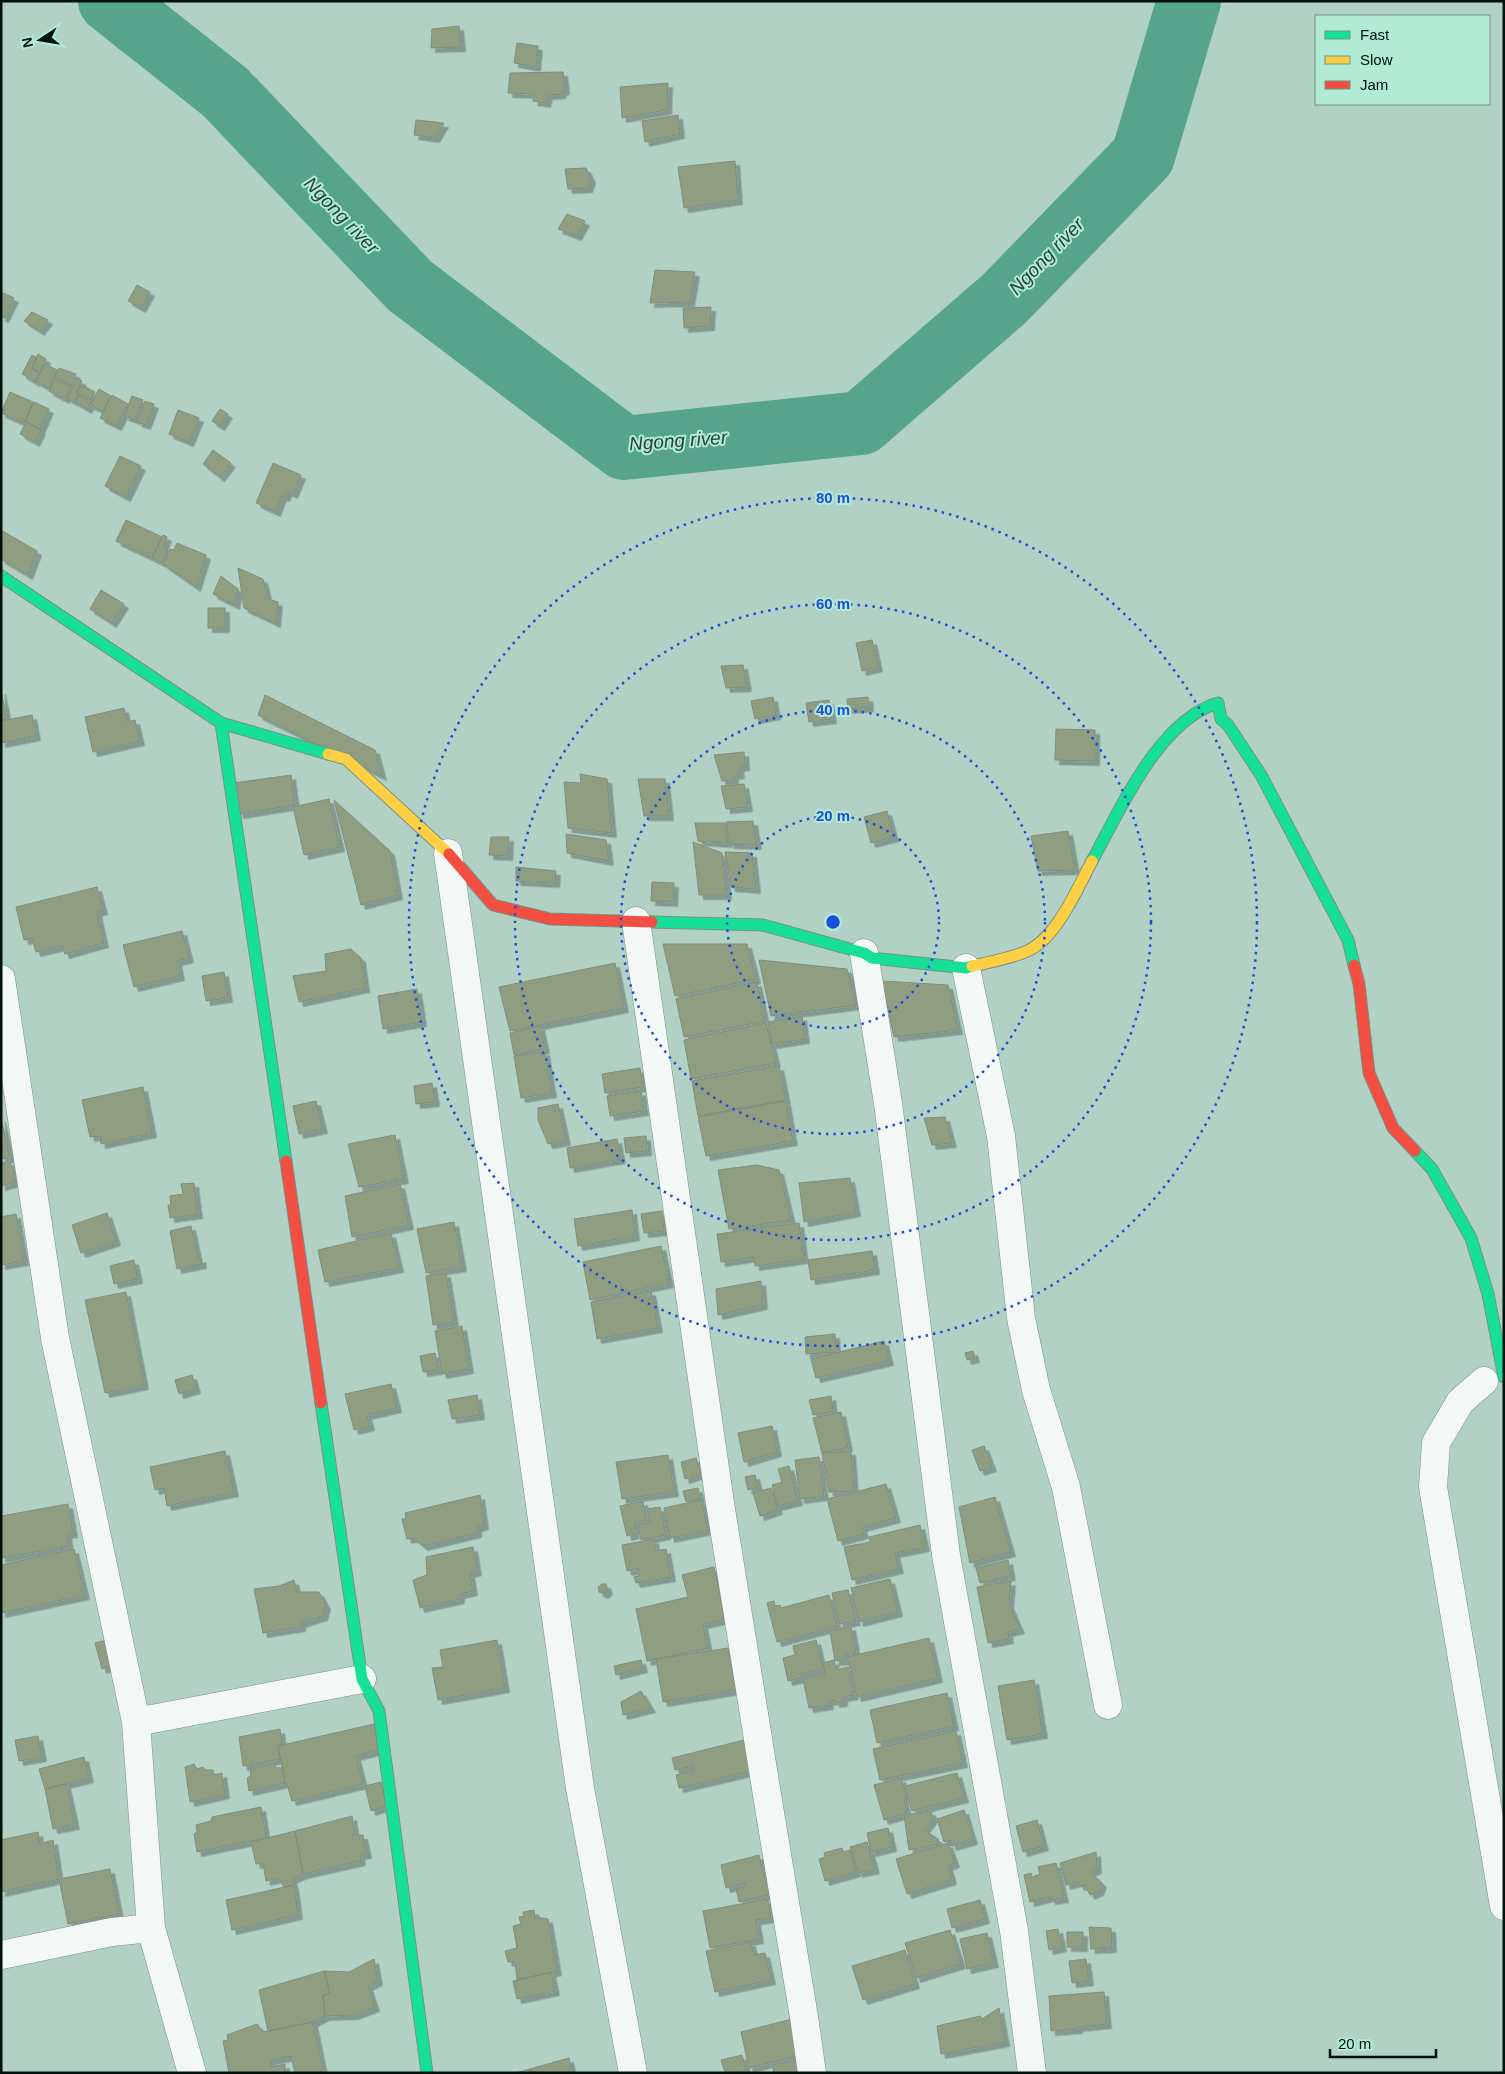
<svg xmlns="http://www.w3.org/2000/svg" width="1505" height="2074" font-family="Arial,sans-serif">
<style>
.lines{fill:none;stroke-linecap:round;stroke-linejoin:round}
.river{stroke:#56a48c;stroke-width:64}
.building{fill:#8f9e81;stroke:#7f8d7f;filter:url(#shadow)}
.street-casing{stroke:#789188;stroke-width:29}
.fast-casing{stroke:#789188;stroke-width:13}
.slow-casing{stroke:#789188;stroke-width:13}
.jam-casing{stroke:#789188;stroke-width:13}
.street{stroke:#f3f8f6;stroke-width:28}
.fast{stroke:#16e098;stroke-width:11}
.slow{stroke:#ffcf43;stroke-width:11}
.jam{stroke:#f24e42;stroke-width:11}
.ring{fill:none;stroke:#1d4ed8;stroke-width:2.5;stroke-dasharray:2.5 5}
.labels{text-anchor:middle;stroke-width:4;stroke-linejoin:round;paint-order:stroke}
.water-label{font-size:19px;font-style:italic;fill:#254238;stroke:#b1ebd5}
.centre{fill:#1d4ed8;stroke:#b1ebd5;stroke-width:2.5}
.ring-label{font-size:15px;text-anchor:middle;font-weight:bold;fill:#1d4ed8;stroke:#b1ebd5;stroke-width:4;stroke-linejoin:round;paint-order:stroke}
</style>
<defs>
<filter id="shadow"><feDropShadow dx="4.5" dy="4.5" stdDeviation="0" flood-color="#0004"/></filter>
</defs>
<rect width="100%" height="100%" fill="#b1d1c4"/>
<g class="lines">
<path class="river" d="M110,1L225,92L410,286L624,448L861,423L1004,299L1143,156L1189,1"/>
</g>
<path class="building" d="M459,26L461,47L431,48L432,29Z
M517,43L538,46L536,67L514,63Z
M563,72L565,90L562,91L561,94L548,95L546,103L533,101L535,94L508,93L510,73Z
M668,83L667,110L622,118L620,87Z
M678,115L680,134L645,142L642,121Z
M416,120L444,123L435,138L414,135Z
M735,161L738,200L684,208L678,167Z
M586,168L591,179L588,188L568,189L565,169Z
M567,214L585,221L577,236L558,229Z
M655,270L695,272L690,302L650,303Z
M137,285L150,292L141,308L128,301Z
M1,292L14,298L4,318L1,317Z
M711,307L710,326L684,328L683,308Z
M32,312L48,320L40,331L24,321Z
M38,354L46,359L40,372L32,368Z
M32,355L37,358L31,368L39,373L35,382L22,374Z
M45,364L57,370L49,389L36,381Z
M59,368L76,374L71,386L55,377Z
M55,379L71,387L65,399L49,391Z
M77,379L82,381L76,393L79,394L74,402L67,398Z
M81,385L95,392L91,400L77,393Z
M99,389L111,396L103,411L90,405Z
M10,392L33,402L24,423L1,413Z
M79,395L91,402L87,409L75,402Z
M112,395L128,404L117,426L100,418Z
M132,396L143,400L136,420L124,416Z
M145,401L154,404L146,425L137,422Z
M34,402L49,409L40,429L25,421Z
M220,409L228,414L220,426L212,421Z
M178,410L199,418L189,442L169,434Z
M26,422L41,430L35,442L20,434Z
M213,450L231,463L220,477L203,464Z
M120,456L141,466L126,497L105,486Z
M273,463L301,475L293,494L288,491L285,497L282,496L276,512L256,503Z
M126,520L162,537L152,558L116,541Z
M1,530L37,551L28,575L1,559Z
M163,535L167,537L163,547L168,550L162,563L152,558Z
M177,543L206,555L196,587L163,564L170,549L174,550Z
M238,568L263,579L268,599L278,602L276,623L244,608Z
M221,576L238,589L235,605L213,594Z
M101,590L124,604L112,623L90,609Z
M208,608H225V628H208Z
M872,640L878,667L862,671L856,643Z
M743,665L747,687L726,688L721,666Z
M1,690L7,719L1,720Z
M265,695L375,750L382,776L258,715Z
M773,697L776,715L755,719L751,701Z
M868,697L869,707L848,709L847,699Z
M829,700L832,719L809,722L806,703Z
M124,708L127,722L135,720L140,741L93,752L85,717Z
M32,715L36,736L1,743V721Z
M1056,729L1095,730V761L1055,760Z
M744,752L745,766L739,767L740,774L734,775V779L722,781L714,755Z
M580,774L607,779L612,833L568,828L564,782L581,783Z
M291,775L295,805L239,814L234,783Z
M638,779H665L669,816H644Z
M744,784L748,807L726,809L721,786Z
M329,799L340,847L304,855L293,807Z
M334,800L390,851L398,895L361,905Z
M887,811L894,837L871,843L864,817Z
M753,821L757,845L730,844L726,822Z
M695,823H725L728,843L698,841Z
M1068,831L1075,870L1038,871L1031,836Z
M566,834L606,840L609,861L567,853Z
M491,837H509L508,856L489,855Z
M693,842L722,853L727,895H699Z
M725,852L752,853L756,889L731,887Z
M516,867L556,871L555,883L516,881Z
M652,882L674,883L673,902L651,901Z
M97,887L103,910L97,912L104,943L65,954L62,946L36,952L32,938L24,940L16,907Z
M182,931L189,958L177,961L180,976L134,987L123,945Z
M663,944H747L756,979L675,996Z
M351,949L361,958L365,988L299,1002L293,976L326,971L325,954Z
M759,960L847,969L857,1005L771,1016Z
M615,963L624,1008L510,1031L499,987Z
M224,972L228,998L206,1001L202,976Z
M882,981L948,985L958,1030L894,1037Z
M757,982L765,1021L684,1037L676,999Z
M417,989L422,1022L383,1029L378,996Z
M802,1016L805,1039L772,1044L768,1022Z
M766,1023L776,1063L691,1079L684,1040Z
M540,1026L545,1049L514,1055L510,1033Z
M545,1051L552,1093L521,1098L514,1056Z
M779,1066L786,1100L698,1116L692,1081Z
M640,1068L643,1087L605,1093L602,1074Z
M432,1083L435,1102L416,1104L414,1086Z
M143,1087L152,1133L101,1144L100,1136L90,1137L82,1100Z
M641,1091L644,1111L610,1116L607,1096Z
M316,1101L323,1129L299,1134L293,1106Z
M786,1101L793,1141L706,1156L698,1117Z
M558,1104L566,1141L548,1144L538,1120V1108Z
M945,1117L952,1143L932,1145L924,1118Z
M1,1118L10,1158L1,1159Z
M395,1135L404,1179L359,1187L348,1144Z
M646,1136L647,1151L626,1153L624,1138Z
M617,1139L621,1159L570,1168L567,1148Z
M10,1161L15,1182L1,1186V1163Z
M757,1165L779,1170L791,1220L729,1229L718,1170Z
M850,1178L856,1212L804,1222L799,1183Z
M194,1183L198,1214L170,1218L168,1205H171L170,1196L183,1194L181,1184Z
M400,1184L409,1225L352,1237L345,1196Z
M632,1210L635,1236L578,1246L574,1219Z
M662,1211L664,1231L644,1233L641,1214Z
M107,1213L116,1241L81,1253L72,1225Z
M16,1214L24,1261L1,1265V1217Z
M454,1222L462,1267L426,1273L417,1229Z
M799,1223L804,1259L755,1266L754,1257L721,1262L717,1234Z
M191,1226L198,1259L201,1258L202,1264L177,1269L170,1231Z
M391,1233L399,1268L325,1282L318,1250Z
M661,1246L669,1283L590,1300L583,1262Z
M872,1251L875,1270L811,1280L808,1260Z
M134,1260L138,1279L114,1284L110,1266Z
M446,1273L454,1322L433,1325L426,1276Z
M761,1281L763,1305L718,1315L716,1289Z
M651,1291L658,1328L597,1339L591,1302Z
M126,1292L144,1385L105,1393L85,1300Z
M462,1326L469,1369L442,1374L435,1331Z
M835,1334L836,1352L806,1354L805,1337Z
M884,1341L889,1361L816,1378L811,1359Z
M973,1351L975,1358L967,1360L965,1353Z
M435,1353L438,1370L423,1372L420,1356Z
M192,1375L196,1389L179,1394L175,1380Z
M391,1384L397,1408L367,1415L370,1426L354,1430L345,1394Z
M477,1395L480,1415L452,1419L448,1400Z
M831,1396L833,1411L813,1415L809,1400Z
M841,1412L848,1447L822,1453L813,1418Z
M772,1426L777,1452L744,1462L738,1433Z
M984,1446L992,1467L980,1471L972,1450Z
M225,1451L234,1492L167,1506L164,1488L155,1490L150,1467Z
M851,1451L854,1491L829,1492L822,1453Z
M668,1455L674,1492L622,1499L616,1462Z
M819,1457L824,1496L800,1499L795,1460Z
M696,1458L701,1474L685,1479L681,1462Z
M789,1466L798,1501L777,1506L772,1485L782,1482L778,1469Z
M755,1475L758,1487L748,1490L745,1477Z
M886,1484L896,1518L862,1527L864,1534L838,1541L827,1499Z
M698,1488L700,1499L686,1502L683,1491Z
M771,1488L778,1510L760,1516L753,1493Z
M480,1495L484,1525L477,1527V1533L423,1546L414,1538L407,1539L402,1519L406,1518L405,1513Z
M995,1497L1011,1552L970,1563L959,1507Z
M701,1500L708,1530L670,1538L664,1508Z
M643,1501L646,1520L634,1523L635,1534L627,1536L620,1506Z
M68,1504L73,1533L67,1534L69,1546L1,1558V1516Z
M660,1507L666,1535L641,1540L638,1525L650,1523L647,1509Z
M920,1525L925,1547L895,1553L899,1569L852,1580L844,1547L870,1542L869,1537Z
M654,1539L656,1551L666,1549L671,1577L636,1583L634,1577L639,1576V1569L627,1571L622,1545Z
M473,1547L477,1571L470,1573L473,1591L460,1594V1599L420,1608L413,1580L427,1575L426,1557Z
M74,1549L85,1595L1,1613V1565Z
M1008,1560L1011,1576L980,1583L976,1568Z
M714,1567L725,1619L703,1624L708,1648L647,1661L636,1609L688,1597L682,1575Z
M890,1579L898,1612L859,1622L851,1588Z
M294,1580L297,1592H319L326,1605L323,1616L301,1623V1627L263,1633L254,1589L279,1586Z
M1011,1581L1009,1604L1020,1629L1008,1632L1009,1639L988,1643L977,1587Z
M602,1584H606L608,1590L604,1594L599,1592L598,1587Z
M848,1590L856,1621L839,1624L832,1593Z
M829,1595L837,1626L777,1642L767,1603L774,1601L775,1606L780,1605L781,1608Z
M851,1626L856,1653L844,1655L845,1660L835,1661L830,1631Z
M115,1638L121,1663L102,1669L95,1643Z
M929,1638L938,1678L857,1697L847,1657Z
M497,1640L505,1688L438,1700L432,1668L443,1667L440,1650Z
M816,1640L823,1669L800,1674L801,1678L788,1681L783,1658L795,1655L793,1646Z
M728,1648L736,1690L663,1702L656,1659Z
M641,1660L643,1668L616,1675L614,1666Z
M834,1660L836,1670L848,1667L854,1695L843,1697V1702L835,1703V1700L828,1701L829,1705L809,1708L803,1679L825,1674L823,1663Z
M1034,1680L1043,1734L1007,1740L998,1686Z
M641,1691L651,1708L623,1715L621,1702Z
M947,1693L954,1726L877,1743L870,1710Z
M374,1724L378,1750L356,1756L363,1784L292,1801L287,1784L285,1783L278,1746Z
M280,1729L282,1745L278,1746L280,1759L243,1766L239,1737Z
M956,1731L963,1763L880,1780L873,1749Z
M38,1736L42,1757L19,1761L15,1740Z
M748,1739L756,1770L679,1788L676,1775L694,1771L693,1766L675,1770L672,1758Z
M84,1757L89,1778L45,1789L39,1769Z
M275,1763L276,1768H283L285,1783L249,1791L247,1778L251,1776L250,1770Z
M194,1764L197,1769L203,1767L205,1770H213L214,1775L222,1773L225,1794L190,1802L185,1767Z
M957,1773L964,1798L912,1811L905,1786Z
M901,1778L907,1798L904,1799L907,1813L884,1820L874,1785Z
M381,1782L386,1806L371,1811L365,1786Z
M66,1784L75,1825L53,1829L45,1789Z
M261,1807L266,1838L197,1852L194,1834L197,1832L196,1825L211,1821L212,1817Z
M964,1810L973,1840L952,1846L950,1840L944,1842L937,1819Z
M931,1811L933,1818L924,1830L938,1839V1844L909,1850L904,1815Z
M352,1816L355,1835H363L367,1854L360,1855L361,1861L303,1874L295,1831Z
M1037,1820L1044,1846L1023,1852L1016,1826Z
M888,1828L892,1847L871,1852L867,1833Z
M295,1831L303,1874L292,1879L294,1885L284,1887L278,1878L266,1881L263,1863L256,1864L251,1842Z
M38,1832L40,1844L53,1840L59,1879L1,1892V1840Z
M867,1842L875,1869L858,1873L850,1847Z
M948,1843L955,1863L948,1866L952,1880L907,1894L896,1859Z
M842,1848L843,1852L850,1850L856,1872L825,1881L819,1859L825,1857L824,1853Z
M1096,1852L1097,1869L1090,1872L1102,1883L1099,1891L1090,1895L1085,1885L1080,1886L1078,1882L1066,1885L1060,1863Z
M759,1855L764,1876L775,1873L780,1892L739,1902L736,1889L746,1886L745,1883L726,1888L721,1865Z
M1056,1863L1064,1898L1051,1900L1050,1897L1030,1902L1024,1875L1031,1873L1032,1877L1040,1874L1038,1867Z
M110,1869L119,1914L68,1924L59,1879Z
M294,1885L298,1915L232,1930L226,1900Z
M768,1899L771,1918L756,1920L759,1939L710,1948L703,1911Z
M980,1900L985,1919L952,1928L947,1909Z
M534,1910L535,1917L548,1919L557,1971L517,1980L515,1961L508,1962L505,1951L517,1948L513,1926L521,1924L519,1917L524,1916L523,1912Z
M1089,1927L1111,1928L1112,1948L1091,1949Z
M1058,1929L1062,1947L1049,1950L1046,1931Z
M950,1930L961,1964L916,1978L905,1943Z
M1067,1932H1083V1947H1067Z
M987,1933L994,1963L967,1969L960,1939Z
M751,1942L754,1955L765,1953L771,1980L715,1992L706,1951Z
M905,1950L915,1984L863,2000L852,1966Z
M374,1959L378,1981L368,1986L375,2007L354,2015L325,2016L323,1996L330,1993L324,1971L349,1972Z
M1086,1959L1089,1981L1072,1983L1069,1961Z
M324,1971L330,1993L323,1996L325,2016L313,2022L268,2031L259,1990Z
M551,1972L555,1991L517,1999L513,1981Z
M1104,1992L1107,2024L1078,2027V2029L1051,2031L1049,1996Z
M999,2008L1005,2042L941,2054L937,2026L980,2016L982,2019Z
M792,2019L801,2055L749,2068L741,2032Z
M313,2022L323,2070L311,2073H295L291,2056L271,2060L272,2067L285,2064V2073H229L223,2041L228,2040L227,2035L257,2024L263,2032Z
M742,2055L747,2071L725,2073L721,2060Z
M569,2058L572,2073H531L530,2069Z
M805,2059L808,2073H774L772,2065Z
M530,2069L531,2073H515Z"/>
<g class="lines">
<defs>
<path id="street" d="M448,853L580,1788L633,2073
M636,921L720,1503L768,1801L804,2017L812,2073
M864,953L888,1103L946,1555L1014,1931L1032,2073
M966,968L1001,1136L1021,1318L1036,1390L1066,1487L1108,1705
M1,979L55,1338L136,1722L151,1928L192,2073
M1484,1381L1460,1402L1436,1443L1433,1487L1504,1906
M136,1722L362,1679
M1,1955L112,1932L151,1928"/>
<path id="fast" d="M1,576L221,723L328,754
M221,723L286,1161
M1092,861C1120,810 1159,720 1218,703L1221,719L1228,725L1261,775L1348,940L1354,965
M652,922L763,925L864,953L872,958L966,968L972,966
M1415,1151L1432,1169L1471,1238L1488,1294L1504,1377
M321,1403L362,1679L379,1711L427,2073"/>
<path id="slow" d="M328,754L346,759L449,854
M972,966C990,962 1008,959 1025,952C1056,940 1077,889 1092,861"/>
<path id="jam" d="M449,854L493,905L550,919L652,922
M1354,965L1359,984L1369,1073L1393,1128L1415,1151
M286,1161L321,1403"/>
</defs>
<use href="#street" class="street-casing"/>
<use href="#fast" class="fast-casing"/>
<use href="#slow" class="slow-casing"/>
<use href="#jam" class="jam-casing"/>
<use href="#street" class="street"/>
<use href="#fast" class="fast"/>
<use href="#slow" class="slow"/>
<use href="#jam" class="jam"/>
</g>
<g class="ring">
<circle cx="833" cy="922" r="106"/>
<circle cx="833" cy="922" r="212"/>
<circle cx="833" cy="922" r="318"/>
<circle cx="833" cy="922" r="424"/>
</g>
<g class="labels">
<g class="water-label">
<text transform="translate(342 215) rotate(46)" y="7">Ngong river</text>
<text transform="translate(1046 256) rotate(-46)" y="7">Ngong river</text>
<text transform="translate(678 440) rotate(-4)" y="7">Ngong river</text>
</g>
</g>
<circle cx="833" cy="922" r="8" class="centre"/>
<g class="ring-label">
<text x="833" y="503">80 m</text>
<text x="833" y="609">60 m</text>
<text x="833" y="715">40 m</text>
<text x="833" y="821">20 m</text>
</g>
<rect width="1505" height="2074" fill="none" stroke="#00120b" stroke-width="5"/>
<rect x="1315" y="15" width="175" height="90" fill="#b1ebd5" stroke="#6a9484"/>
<rect x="1325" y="31" width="25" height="8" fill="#16e098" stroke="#6a9484"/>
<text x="1360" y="40" font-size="15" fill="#00120b">Fast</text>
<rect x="1325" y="56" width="25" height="8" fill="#ffcf43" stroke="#6a9484"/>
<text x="1360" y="65" font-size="15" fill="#00120b">Slow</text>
<rect x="1325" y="81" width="25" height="8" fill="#f24e42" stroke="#6a9484"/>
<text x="1360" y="90" font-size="15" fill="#00120b">Jam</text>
<g transform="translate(40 40) rotate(258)" stroke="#b1ebd5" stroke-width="4" paint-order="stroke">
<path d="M0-4L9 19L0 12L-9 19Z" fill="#00120b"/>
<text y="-8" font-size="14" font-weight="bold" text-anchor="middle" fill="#00120b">N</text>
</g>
<path d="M1330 2049v8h106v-8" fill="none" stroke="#00120b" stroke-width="2.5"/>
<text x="1338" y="2049" font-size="15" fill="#00120b" stroke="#b1ebd5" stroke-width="4" paint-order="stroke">20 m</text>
</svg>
